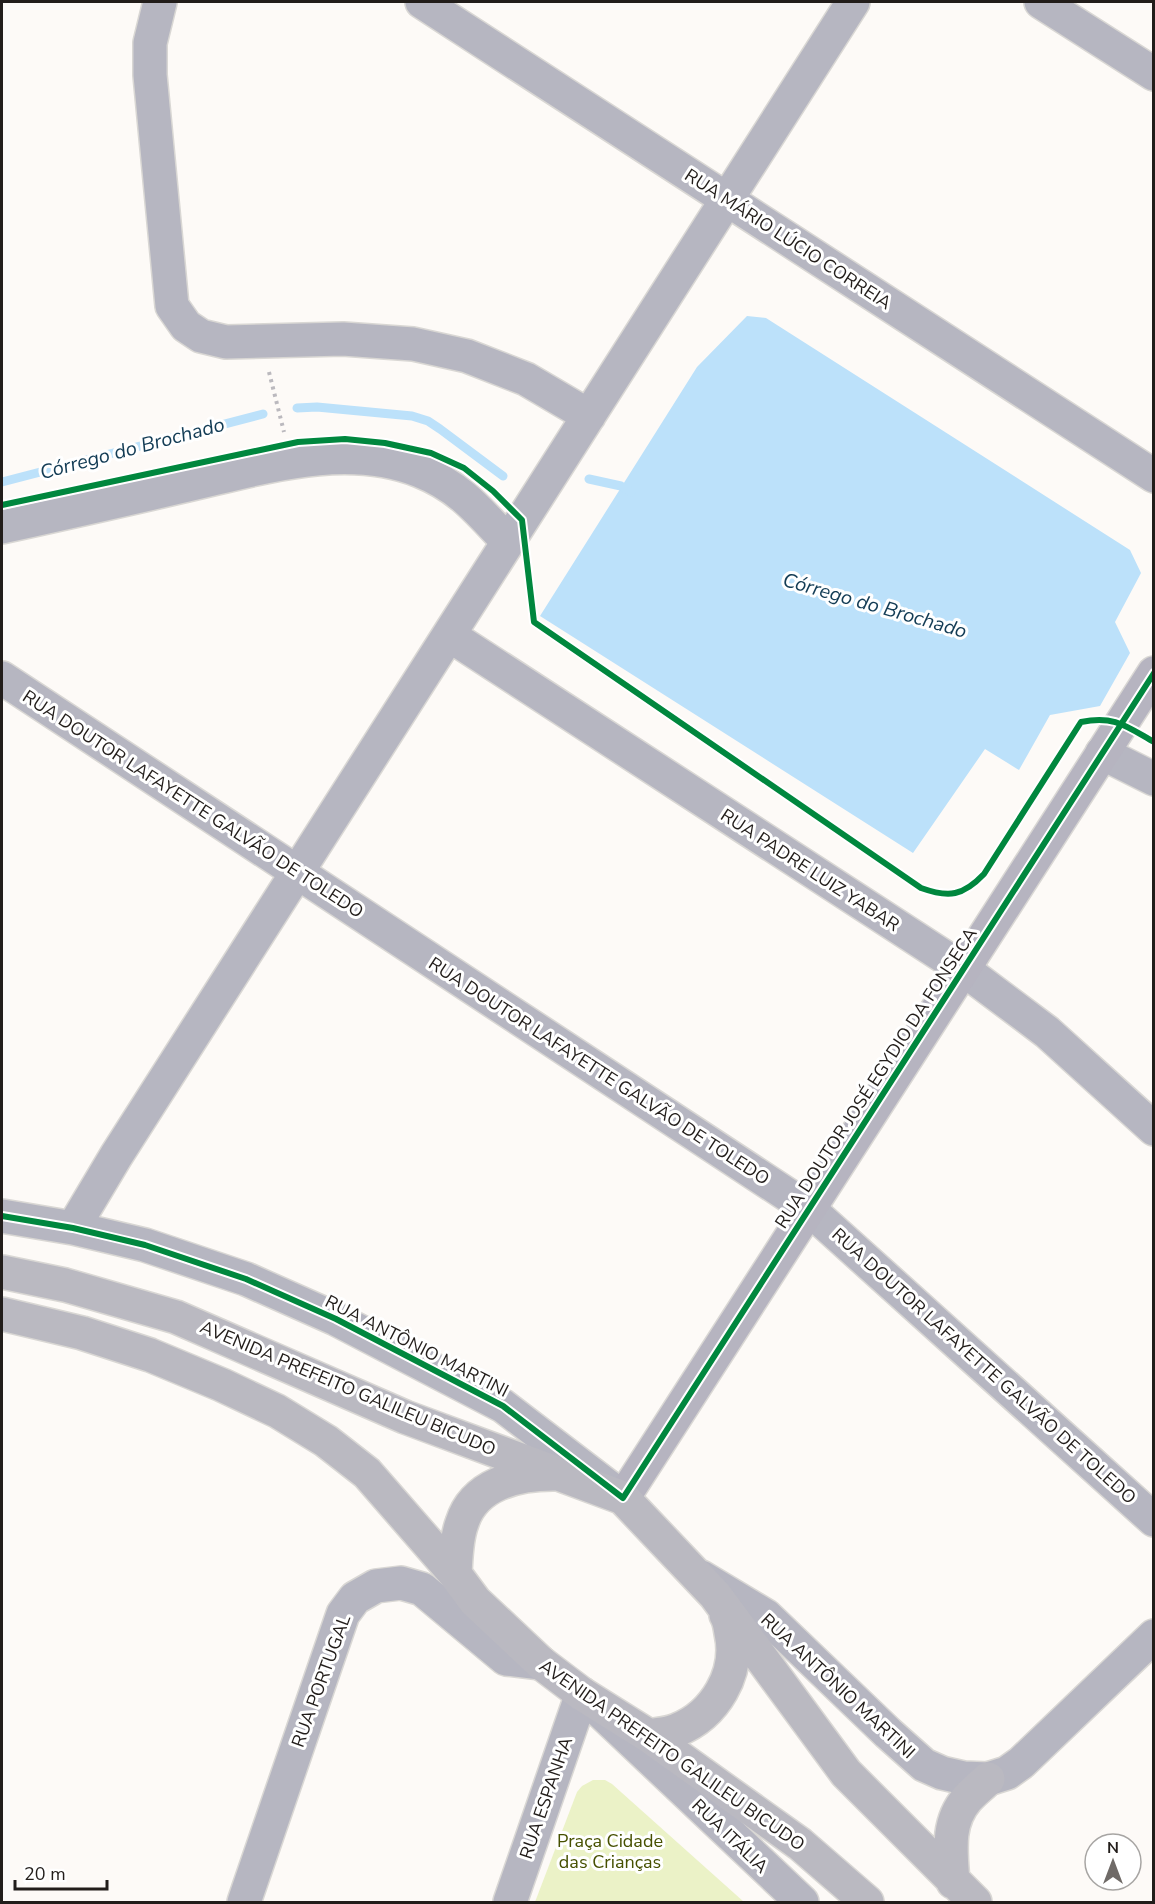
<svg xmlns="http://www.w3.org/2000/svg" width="1155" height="1904" font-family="'Nunito Sans',sans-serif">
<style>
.green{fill:#ebf2c7}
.water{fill:#bce1fa}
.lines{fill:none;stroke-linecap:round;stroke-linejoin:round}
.stream{stroke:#bce1fa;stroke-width:9}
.street-casing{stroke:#d9d7d4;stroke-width:36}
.secondary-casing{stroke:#d9d7d4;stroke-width:36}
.primary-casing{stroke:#d9d7d4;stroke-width:36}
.path{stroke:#bbb9be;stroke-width:4;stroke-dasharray:3 4.5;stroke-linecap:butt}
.street{stroke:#b6b6c1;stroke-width:33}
.secondary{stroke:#b6b4c0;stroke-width:33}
.primary{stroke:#bab9c1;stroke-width:33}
.cycleway-casing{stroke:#fff;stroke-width:10}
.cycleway{stroke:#00873e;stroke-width:6}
.labels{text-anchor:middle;stroke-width:6;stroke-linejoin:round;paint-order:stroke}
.street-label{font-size:18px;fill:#221d1a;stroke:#fff}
.park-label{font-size:18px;fill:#465000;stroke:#fff}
.water-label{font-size:20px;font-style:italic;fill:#133c55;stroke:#fff}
</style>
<rect width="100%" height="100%" fill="#fdfaf7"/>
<path class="green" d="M593,1780H605L612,1784L744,1902H535L577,1792L582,1786Z"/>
<path class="water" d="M747,316L766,318L1130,550L1141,573L1115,622L1130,653L1100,706L1050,715L1019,770L985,749L913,853L540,616L697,367Z"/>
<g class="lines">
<path class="stream" d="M297,408L317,407L412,416L428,421L440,429L503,476
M589,479L621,486L631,492
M2,482L263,414"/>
<defs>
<path id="street" d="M160,2L150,43V75L172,306L186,326L201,336L226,342L343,339L413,344L467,356L526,379L589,416
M422,2L1154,476
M1041,2L1154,74
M2,527C61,514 120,501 179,487C256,470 343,440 420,471C460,487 479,511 507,541
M449,635L963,969L1047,1032L1154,1129
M2,678L809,1209L1154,1520
M1102,753L1154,779
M2,1216L73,1228L145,1245L246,1279L336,1319L503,1406L614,1491
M73,1228L116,1156L853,2
M701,1577L766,1616L888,1733L924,1765L942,1773L964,1778L988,1779L1007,1773L1021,1763L1154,1636
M244,1902L343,1614L355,1598L376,1586L401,1583L422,1589L506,1659L541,1663
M510,1902L582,1694L802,1902"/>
<path id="secondary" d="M623,1498L1154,673"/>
<path id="primary" d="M2,1272L65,1285L176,1317L405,1417L623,1498L715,1595L846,1773L975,1902
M2,1314L82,1333L150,1355L222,1385L277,1411L326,1441L367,1473L455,1574L475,1601L541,1663L582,1694L649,1736L800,1844L867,1902
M455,1574C456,1557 456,1539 462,1523C474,1484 517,1474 553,1474
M649,1736C658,1734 668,1734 677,1730C715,1715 740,1673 731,1633C730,1626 729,1620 726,1615
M953,1882C951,1853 946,1823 967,1799C973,1792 981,1786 988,1779"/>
</defs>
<use href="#street" class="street-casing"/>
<use href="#secondary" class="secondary-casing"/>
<use href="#primary" class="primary-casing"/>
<path class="path" d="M269,372L284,432"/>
<use href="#street" class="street"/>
<use href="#secondary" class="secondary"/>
<use href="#primary" class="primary"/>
<defs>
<path id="cycleway" d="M2,505L298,442L345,439L385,443L431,453L464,468L493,491L522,520L534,622L921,888C949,898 963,896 984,874L1081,722C1114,715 1126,726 1154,742
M2,1216L73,1228L145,1245L246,1279L336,1319L503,1406L623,1498L1154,673"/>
</defs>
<use href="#cycleway" class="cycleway-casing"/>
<use href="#cycleway" class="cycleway"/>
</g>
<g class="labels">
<g class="street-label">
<text transform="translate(788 239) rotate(33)" y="6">RUA MÁRIO LÚCIO CORREIA</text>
<text transform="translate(193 804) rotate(33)" y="6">RUA DOUTOR LAFAYETTE GALVÃO DE TOLEDO</text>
<text transform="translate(810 870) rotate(33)" y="6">RUA PADRE LUIZ YABAR</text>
<text transform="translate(599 1071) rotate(33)" y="6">RUA DOUTOR LAFAYETTE GALVÃO DE TOLEDO</text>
<text transform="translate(876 1078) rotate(-57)" y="6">RUA DOUTOR JOSÉ EGYDIO DA FONSECA</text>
<text transform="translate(417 1346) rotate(27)" y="6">RUA ANTÔNIO MARTINI</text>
<text transform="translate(984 1366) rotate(42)" y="6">RUA DOUTOR LAFAYETTE GALVÃO DE TOLEDO</text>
<text transform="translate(348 1388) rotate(23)" y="6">AVENIDA PREFEITO GALILEU BICUDO</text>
<text transform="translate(321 1681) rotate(-70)" y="6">RUA PORTUGAL</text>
<text transform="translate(838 1686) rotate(43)" y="6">RUA ANTÔNIO MARTINI</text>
<text transform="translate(672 1755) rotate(35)" y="6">AVENIDA PREFEITO GALILEU BICUDO</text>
<text transform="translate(546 1798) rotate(-71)" y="6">RUA ESPANHA</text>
<text transform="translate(730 1836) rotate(44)" y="6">RUA ITÁLIA</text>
</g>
<g class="park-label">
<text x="610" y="1847">Praça Cidade<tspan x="610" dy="21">das Crianças</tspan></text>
</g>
<g class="water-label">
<text transform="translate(132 448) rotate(-15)" y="7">Córrego do Brochado</text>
<text transform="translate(875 605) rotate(16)" y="7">Córrego do Brochado</text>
</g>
</g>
<rect width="1155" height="1904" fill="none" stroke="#221d1a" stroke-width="6"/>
<g transform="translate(1113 1862)"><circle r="28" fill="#ffffff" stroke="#a7a5a3" stroke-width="1.5"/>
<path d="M0-4.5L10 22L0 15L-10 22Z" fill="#6f6a67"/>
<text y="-9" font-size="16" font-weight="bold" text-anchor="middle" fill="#221d1a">N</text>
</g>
<path d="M15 1880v9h92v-9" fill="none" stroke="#221d1a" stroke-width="3"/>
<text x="24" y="1880" font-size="18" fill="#221d1a" stroke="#ffffff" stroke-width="4.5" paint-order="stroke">20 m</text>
</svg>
